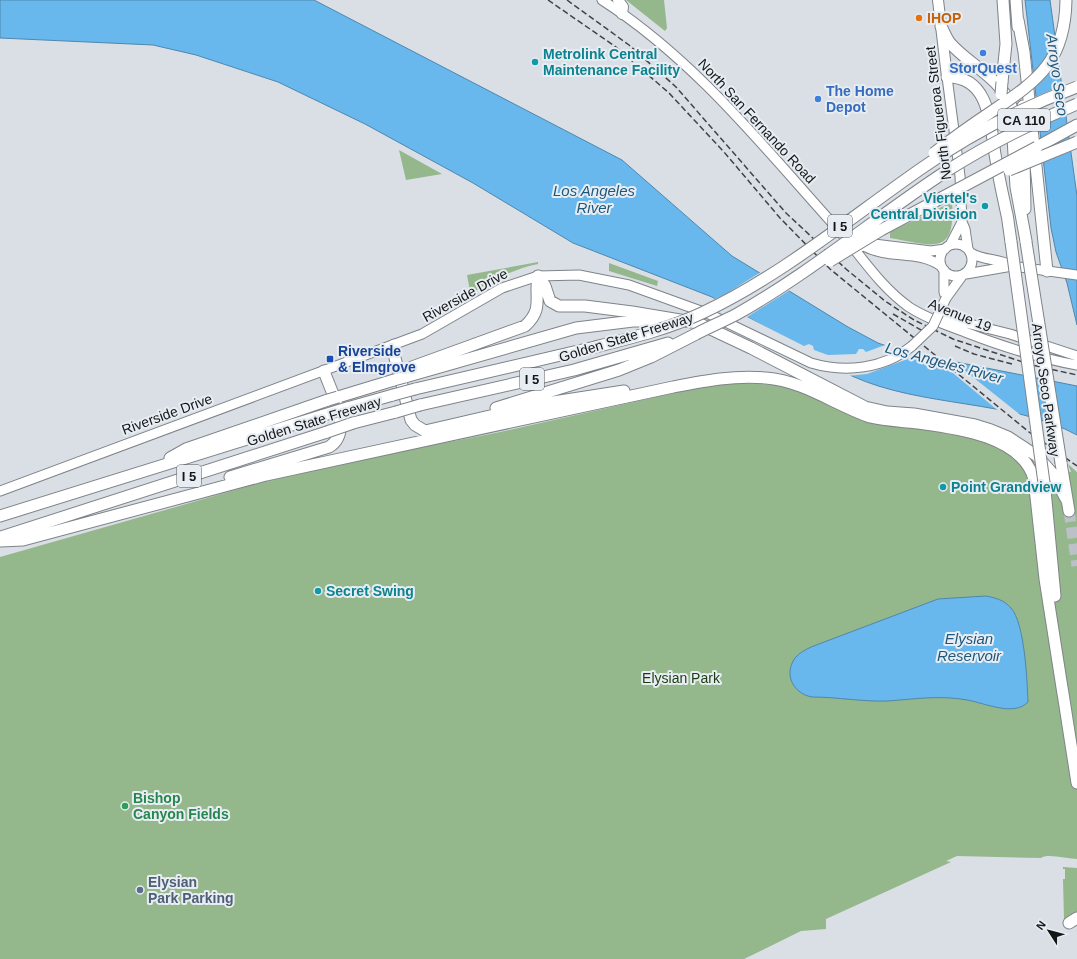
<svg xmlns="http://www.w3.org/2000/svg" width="1077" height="959" font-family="Arial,sans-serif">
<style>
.green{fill:#95b78c}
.water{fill:#68b7ed;stroke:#4f87ad}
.pier{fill:#d9dfe5}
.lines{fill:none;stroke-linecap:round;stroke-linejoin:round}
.highway-tunnel{stroke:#bbc1c6;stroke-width:11;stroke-dasharray:11 5.5;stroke-linecap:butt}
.secondary-casing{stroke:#7f8489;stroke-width:11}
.primary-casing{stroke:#7f8489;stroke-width:12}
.highway-casing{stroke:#7f8489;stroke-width:13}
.secondary{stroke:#fff;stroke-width:9}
.primary{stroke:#fff;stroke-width:10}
.highway{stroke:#fff;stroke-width:11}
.rail{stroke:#414447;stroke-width:1.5;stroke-dasharray:6 3;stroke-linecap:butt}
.secondary-bridge-casing{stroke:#7f8489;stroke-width:11;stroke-linecap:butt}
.highway-bridge-casing{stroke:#7f8489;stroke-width:13;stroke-linecap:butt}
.secondary-bridge{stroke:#fff;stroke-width:9}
.highway-bridge{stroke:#fff;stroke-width:11}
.food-dot{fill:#e8710a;stroke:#e7edf2;stroke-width:1.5}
.shop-dot{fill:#3f7fe0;stroke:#e7edf2;stroke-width:1.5}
.culture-dot{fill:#0f9aa8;stroke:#e7edf2;stroke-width:1.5}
.transit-dot{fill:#1a4fb4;stroke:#e7edf2;stroke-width:1.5}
.leisure-dot{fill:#2e9e5b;stroke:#e7edf2;stroke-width:1.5}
.service-dot{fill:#5c6f8a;stroke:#e7edf2;stroke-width:1.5}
.labels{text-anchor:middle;stroke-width:4;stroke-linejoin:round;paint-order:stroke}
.shield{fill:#e7edf2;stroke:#535659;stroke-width:1}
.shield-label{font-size:13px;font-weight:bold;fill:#141618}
.food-label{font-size:14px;font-weight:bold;fill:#c56008;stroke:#e7edf2;text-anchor:start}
.culture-label{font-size:14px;font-weight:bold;fill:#0d838f;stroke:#e7edf2;text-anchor:start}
.shop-label{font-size:14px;font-weight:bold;fill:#366cbe;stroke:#e7edf2}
.street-label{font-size:14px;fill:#141618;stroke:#e7edf2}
.transit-label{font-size:14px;font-weight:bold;fill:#164399;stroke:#e7edf2;text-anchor:start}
.park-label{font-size:14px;fill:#193c0d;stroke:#e7edf2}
.leisure-label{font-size:14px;font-weight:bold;fill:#27864d;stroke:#e7edf2;text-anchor:start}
.service-label{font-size:14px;font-weight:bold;fill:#4e5e75;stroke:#e7edf2;text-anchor:start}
.water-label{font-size:15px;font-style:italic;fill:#1e587c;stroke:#e7edf2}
</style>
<rect width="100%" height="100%" fill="#d9dfe5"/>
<path class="green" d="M626,0H664L667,28L665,31Z
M399,150L442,174L406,180Z
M952,202C956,258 932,245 890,238V232Z
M538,262V264C514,269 495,279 474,292L470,291L467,275Z
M609,263L658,281L657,286L609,271Z
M723,382L778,385L921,428L988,442L1008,451L1023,465L1071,472L1068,464L1077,472V859C1068,859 1047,853 1041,858L957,856L946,861L951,862L826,919V929L801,931L744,959H0V557L302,471L500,432Z
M1063,867L1077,868V913L1064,920L1063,879H1065V869H1063Z"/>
<path class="water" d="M0,0H314L622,160L732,256L848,327L878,343L901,351L1077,386V435C1011,399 922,408 852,376L712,297L573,243L473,183L365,124L278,82L196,55L153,45L0,38Z
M1025,0H1050L1077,196V325L1067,283L1056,252L1051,228Z
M986,596C996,598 1004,600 1011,608C1025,624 1027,680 1028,702C1014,717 985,703 967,700C941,695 914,699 888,701C863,702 837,697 812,697C794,694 783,675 795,658C799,653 805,650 811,647L938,599Z"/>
<path class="pier" d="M1063,85L1067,115L1037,127L1033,98Z
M761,272L790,290L747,317L804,346L809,344L813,346L814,350L828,355L856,354L859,349H863L866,352L888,344L916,352L905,360L867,374L847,376L712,300L724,295Z
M930,354L949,358L1023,417L1001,413Z"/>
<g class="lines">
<path class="highway-tunnel" d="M1069,511L1077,566"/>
<defs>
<path id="secondary" d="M602,0C694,59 762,145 834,225C859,252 878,285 909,307C926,318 946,325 965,332C1001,346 1038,358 1077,365
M947,77L960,176L962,222L965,229L968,249
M940 260a16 16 0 1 1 32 0a16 16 0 1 1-32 0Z
M950,245L962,222
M866,247C889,259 919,250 941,266
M854,248L874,244L931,251L945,249
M971,253C984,261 999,258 1012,266L1077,275
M944,270V292L946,298L962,276
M966,274L1012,266
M938,316L1010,334L1077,356
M0,491L422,334L502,288L538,276L579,275L629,285L709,314L811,363C845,373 884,369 912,346"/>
<path id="primary" d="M618,0L623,7L622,14
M938,0L947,77"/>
<path id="highway" d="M1016,0L1018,27
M1018,20L1024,52L1047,271
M941,26C944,32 946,38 950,43C969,65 1000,77 1011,106L1016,187L1026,241
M947,77C992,76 990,129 996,160C999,180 1004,200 1008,220
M1002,82L1006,44L1003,0
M1023,106L1025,209
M1037,147L1077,125
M1007,214L1011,242
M538,276L545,286L550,301L559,306H585L632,312L698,323L751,348L865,407L887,412L914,414L975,425L991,430L1008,437L1037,456L1052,473L1066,499
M394,345V354L411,420L415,425L425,431L547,403L624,391
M412,367L525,326C544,309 534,297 538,276
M405,377L576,328L633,321H659
M415,389L595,347
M338,397L394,380
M420,405L574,370L668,343
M347,408L393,395
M496,408L619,370L651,357L696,334
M353,423L396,412
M170,458L186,449L328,400
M1061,463L1069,511
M230,477L329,447C354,432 331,392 324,371
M1045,490L1055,596
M0,516L324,415
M1,537L327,432
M0,541L23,540L266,475L673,387C704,381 734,375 766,378C804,381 835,405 870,417C886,421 902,421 918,423C956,428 1022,436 1034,479L1045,579L1063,694
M1062,687L1077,783
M1069,923L1077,918"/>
</defs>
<use href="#secondary" class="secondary-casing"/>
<use href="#primary" class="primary-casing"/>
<use href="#highway" class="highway-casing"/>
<use href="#secondary" class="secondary"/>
<use href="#primary" class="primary"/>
<use href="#highway" class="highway"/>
<path class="rail" d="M548,0L616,47L669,93L724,152L780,218L830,269L1029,432L1077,466
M567,0L629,45L676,87L786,213L846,269L885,301L914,320L953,339L1032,365L1077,375
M893,314L928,334
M955,346L974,354L1012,364"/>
<defs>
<path id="secondary-bridge" d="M912,346L933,326L946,298"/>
<path id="highway-bridge" d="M1001,94L1002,82
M934,153C953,138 973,124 994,110C1040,79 1065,60 1066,0
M1009,170L1077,142
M1011,242L1045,490
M1026,242L1061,463
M830,261L881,230L1037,147
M696,334C709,327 724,321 737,314C810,273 875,218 945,172C987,145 1031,123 1077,104
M595,347C631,338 668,329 702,313C781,276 850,218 922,168C969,135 1023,107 1077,87
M394,380L405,377
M393,395L415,389
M328,400L338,397
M396,412L420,405
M324,415L347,408
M327,432L353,423"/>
</defs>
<use href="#secondary-bridge" class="secondary-bridge-casing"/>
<use href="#highway-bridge" class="highway-bridge-casing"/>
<use href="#secondary-bridge" class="secondary-bridge"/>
<use href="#highway-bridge" class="highway-bridge"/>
</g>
<circle class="food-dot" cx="919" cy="18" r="4"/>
<g class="shop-dot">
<circle cx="983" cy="53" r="4"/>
<circle cx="818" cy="99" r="4"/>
</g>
<g class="culture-dot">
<circle cx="535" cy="62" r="4"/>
<circle cx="985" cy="206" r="4"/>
<circle cx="943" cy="487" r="4"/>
<circle cx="318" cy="591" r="4"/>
</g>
<rect class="transit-dot" x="326" y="355" width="8" height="8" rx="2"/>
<circle class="leisure-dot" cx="125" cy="806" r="4"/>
<circle class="service-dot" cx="140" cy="890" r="4"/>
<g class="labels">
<g class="shield">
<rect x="998" y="109" width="52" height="22" rx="3"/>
<rect x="828" y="215" width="24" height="22" rx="3"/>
<rect x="520" y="368" width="24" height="22" rx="3"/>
<rect x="177" y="465" width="24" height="22" rx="3"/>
</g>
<g class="shield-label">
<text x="1024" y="125">CA 110</text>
<text x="840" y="231">I 5</text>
<text x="532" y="384">I 5</text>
<text x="189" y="481">I 5</text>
</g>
<g class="food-label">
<text x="927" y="23">IHOP</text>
</g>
<g class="culture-label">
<text x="543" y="59">Metrolink Central<tspan x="543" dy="16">Maintenance Facility</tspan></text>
<text x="977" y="203" text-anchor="end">Viertel's<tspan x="977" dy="16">Central Division</tspan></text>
<text x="951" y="492">Point Grandview</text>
<text x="326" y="596">Secret Swing</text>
</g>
<g class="shop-label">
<text x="983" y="73">StorQuest</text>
<text x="826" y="96" text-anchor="start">The Home<tspan x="826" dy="16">Depot</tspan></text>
</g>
<g class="street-label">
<text transform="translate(938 113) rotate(-97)" y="5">North Figueroa Street</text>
<text transform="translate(757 121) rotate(47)" y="5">North San Fernando Road</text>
<text transform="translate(465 295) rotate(-29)" y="5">Riverside Drive</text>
<text transform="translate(960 315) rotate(22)" y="5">Avenue 19</text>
<text transform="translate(626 337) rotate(-17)" y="5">Golden State Freeway</text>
<text transform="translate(1046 390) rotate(82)" y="5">Arroyo Seco Parkway</text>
<text transform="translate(167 414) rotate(-20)" y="5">Riverside Drive</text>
<text transform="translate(314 421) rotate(-17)" y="5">Golden State Freeway</text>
</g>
<g class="transit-label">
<text x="338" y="356">Riverside<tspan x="338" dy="16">&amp; Elmgrove</tspan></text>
</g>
<g class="park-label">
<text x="681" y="683">Elysian Park</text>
</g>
<g class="leisure-label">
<text x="133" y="803">Bishop<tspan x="133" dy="16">Canyon Fields</tspan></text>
</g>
<g class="service-label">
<text x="148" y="887">Elysian<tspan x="148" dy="16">Park Parking</tspan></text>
</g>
<g class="water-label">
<text transform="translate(1057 75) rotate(82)" y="5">Arroyo Seco</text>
<text x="594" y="196">Los Angeles<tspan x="594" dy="17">River</tspan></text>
<text transform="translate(944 363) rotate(15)" y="5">Los Angeles River</text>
<text x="969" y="644">Elysian<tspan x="969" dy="17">Reservoir</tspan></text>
</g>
</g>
<g transform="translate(1049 931) rotate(306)" stroke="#e7edf2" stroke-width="3" paint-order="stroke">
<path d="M0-3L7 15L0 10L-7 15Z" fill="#141618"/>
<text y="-6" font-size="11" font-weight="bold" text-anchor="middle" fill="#141618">N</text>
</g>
</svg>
